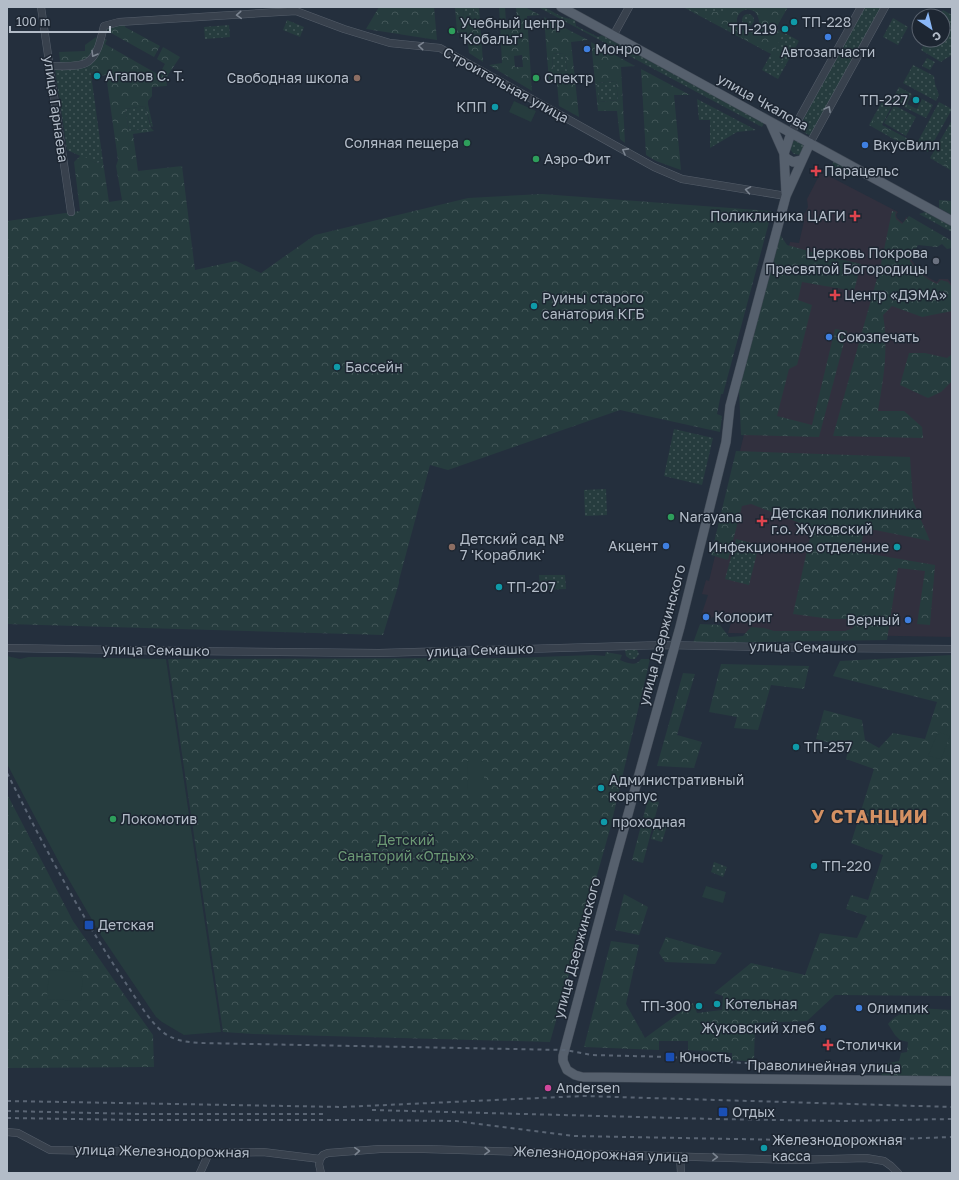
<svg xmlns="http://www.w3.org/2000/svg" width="959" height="1180" font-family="'Golos Text',sans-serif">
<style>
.medical{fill:#31303e}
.grass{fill:url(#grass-dots);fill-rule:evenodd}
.forest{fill:url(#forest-crowns);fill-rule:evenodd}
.garden{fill:#263c3e}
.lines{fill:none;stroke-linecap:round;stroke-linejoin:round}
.minor-casing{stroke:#565f6b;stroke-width:8}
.major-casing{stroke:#414a56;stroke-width:10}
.minor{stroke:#38414d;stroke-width:7}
.major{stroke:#56606d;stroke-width:9}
.rail{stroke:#5a6574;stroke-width:2;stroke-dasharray:4 4;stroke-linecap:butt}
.oneway{stroke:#7c8591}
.culture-dot{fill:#0f9aa8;stroke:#1d2632;stroke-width:1.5}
.leisure-dot{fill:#2e9e5b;stroke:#1d2632;stroke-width:1.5}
.shop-dot{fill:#3f7fe0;stroke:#1d2632;stroke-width:1.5}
.education-dot{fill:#8d6e63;stroke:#1d2632;stroke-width:1.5}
.health-dot{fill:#e0444e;stroke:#1d2632;stroke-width:1.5}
.worship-dot{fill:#6b7280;stroke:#1d2632;stroke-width:1.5}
.transit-dot{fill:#1a4fb4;stroke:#1d2632;stroke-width:1.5}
.hotel-dot{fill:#d1479c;stroke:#1d2632;stroke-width:1.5}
.labels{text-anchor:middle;stroke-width:3;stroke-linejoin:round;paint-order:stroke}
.poi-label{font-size:14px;fill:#b3bcc8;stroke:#1d2632;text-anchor:start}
.street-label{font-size:14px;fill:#b3bcc8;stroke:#1d2632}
.park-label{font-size:14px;fill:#6b9974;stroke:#1d2632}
.district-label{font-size:18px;font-weight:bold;letter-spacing:1px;fill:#d49163;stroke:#1d2632}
</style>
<defs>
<pattern id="grass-dots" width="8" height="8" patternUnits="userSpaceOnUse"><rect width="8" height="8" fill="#263c3e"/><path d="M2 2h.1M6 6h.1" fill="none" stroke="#435658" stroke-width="1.8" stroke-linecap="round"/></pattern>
<pattern id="forest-crowns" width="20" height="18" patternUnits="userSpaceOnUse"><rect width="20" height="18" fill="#263c3e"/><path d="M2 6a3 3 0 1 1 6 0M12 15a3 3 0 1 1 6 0" fill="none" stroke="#435658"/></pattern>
</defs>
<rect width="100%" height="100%" fill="#242f3d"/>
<path class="medical" d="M821,172L898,212L896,215L897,218L903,223L906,217L923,227L910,252L911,259L920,272L929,278L937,282L939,279H948L952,285V637L728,633L731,623L712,617L711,619L703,618L704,613H702L708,595L702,594L706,580L709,581L790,242L799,243L804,221L798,219L805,213L808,207L807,199Z"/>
<path class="grass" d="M463,7H474L475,16L464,17Z
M538,7C550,7 555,15 566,18C569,19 572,19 575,20L576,26L598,37L602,35L764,123L762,127Z
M683,7H788L776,28L799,41L778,79L762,70L771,54ZM749,9C755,11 758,14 759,21C759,25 757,29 752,31C737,38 728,11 749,9Z
M865,7H881L811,136L798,129Z
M943,10L952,15V55L945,59L941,62L921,50L926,40H943V16H939Z
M742 20a6 6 0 1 1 12 0a6 6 0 1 1-12 0Z
M893,18L908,27L898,45L883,37Z
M287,20L304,27L300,37L283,30Z
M229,25L230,37L205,39L204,27Z
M565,53L567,71L553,72L552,54Z
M927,58L935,62L930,70L922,66Z
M913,65L934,76L935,84L939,95L936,101L903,83Z
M90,67L103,162L96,163L67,150L55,69Z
M616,81L618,100L599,102L597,83Z
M899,87L912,94L907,104L917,109L922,99L933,105L926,118L894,102L882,125L912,141L909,148L869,125L885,96L892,100Z
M697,99L756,130L737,132L710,148V120H699Z
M939,102L952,109L928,152L916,145Z
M894,105L916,117L906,136L884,123Z
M145,106L151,128L129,131L125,109Z
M952,120V171L930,158Z
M795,140L805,145L801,155L794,154C789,150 789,144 795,140Z
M834,161L851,171L853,178L831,166Z
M925,212L952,226V232L919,214Z
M674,429L713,438L702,485L664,476Z
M606,489L607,515L585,516L584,490Z
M736,539L759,545L749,585L725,579Z
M539,575H565L566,589L540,590Z
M629,648H635L637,650L639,654L635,659H630L626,656L625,650Z
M656,823L667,826L662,842L651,839Z
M714,862L727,867L723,877L711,872Z"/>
<path class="forest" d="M379,7H434L437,40L366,29Z
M455,7H463L464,17L475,16L474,7H479L483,62L469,53L467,32L457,33Z
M499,7H505L506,22L517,21L516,7H525L540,15L527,16L532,91L489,65L502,63ZM522,55L523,67H515L514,56Z
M685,7H703L704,12H725L728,7H787L776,28L782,36L775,50L785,55L782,62L771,56L772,54ZM746,9L755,11C762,19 760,28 750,32L741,29L737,23C736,16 740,11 746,9Z
M544,17L588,40L571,42L579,117L559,106L557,82H549ZM565,53L567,71L553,72L552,54Z
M125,22V27L160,46L154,57L111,33L104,26Z
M96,37L107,40L105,44L159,75L165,64L157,59L163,47L180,57L166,78L167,86L152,87V96L148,101V104L153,127L151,126L145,106L125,109L129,131L151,128L154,131L133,134L138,171L182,166L195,270L236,261L261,273L315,235L468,198L542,194L772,211L723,394H721L717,414L722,416L720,432L620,410L448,470L430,465L399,580V583L383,635L7,624V221L80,211L74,162L81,155L96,163L103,162L109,202L122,200L116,166L118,160L106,75L92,77L90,67L61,69L59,52L85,51V45Z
M591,42L635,66L621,67L625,143L620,139L617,111H598ZM616,81L618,100L599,102L597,83Z
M641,69L690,95H674L681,170L656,161L646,155Z
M872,120L911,142L909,147L870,125Z
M939,158L952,165V170L937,162Z
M939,200L952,201V215L939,208Z
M892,211L896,212L895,215L896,219L902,224L909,216L952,241V248L947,249L942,244L937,247L918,245L910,261C918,272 924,278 937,284L941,280L948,282L952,287V311L922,317L892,306L883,315C884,321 885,328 885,334C887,360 882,386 878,411H904L922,427L923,438L833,436L881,264Z
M779,233L787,245L819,254L861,264L854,291L802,282L798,300L812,305L797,365L789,369L777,416L812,425L835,329L847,331L819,437L741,435L739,389Z
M909,353H925L947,358L952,354V381L941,392L928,398L900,385Z
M736,451L910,457L913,501L930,541L865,528L859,552L935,565L930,625L917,624L925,571L898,568L887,640L693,643L700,624L720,625L729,637L743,636L751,627L764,628L774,631H845L853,628L855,619H831L793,614L812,528L751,504L742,506L728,560L711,555Z
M606,652L622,655L620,660C627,663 636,667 641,659H650L610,829L550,1042L254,1034L223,1032L168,659L511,658L593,655L605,656Z
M952,655V996L835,995L807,1021L755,1023L754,1062L732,1060V1053L688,1050V1041H659V1050L584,1047L611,941L639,945L626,1004L645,1038L693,1003L697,1013L722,1010L723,996L714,993L751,963L805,975L820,933L857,938L867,916L846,909L851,895L868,900L883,855L851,843L874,769L846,759L849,748L816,739L824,710L862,720L865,740L879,748L893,733L925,739L937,702L833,676L840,661Z
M721,664L809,666L804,689L771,685L758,730L734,728L737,717L709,712Z
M683,673L695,674L677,735L702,742L694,768L657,766Z
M7,794L73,921L123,993L153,1035L154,1067L7,1068Z
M648,799L659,802L643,863L632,860Z
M624,894L648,907L639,935L615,930Z
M666,937L722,953L715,964L665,962L659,953Z
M917,1008L952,1010V1079L883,1078L879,1068V1065L899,1061L901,1053L907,1052L908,1042L900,1040L895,1035L888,1024C894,1016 907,1010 917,1008Z"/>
<path class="garden" d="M514,101L536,111L531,122L509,112Z
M7,656L20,659L28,657H65L166,659L221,1032L184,1035L162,1022L156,1017L102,937L62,868L7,764Z
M938,732L950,736L941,759L928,756Z
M467,761H484V790H468Z
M706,886L726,892L723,903L702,897Z
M49,970L83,972L81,1001L47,999Z"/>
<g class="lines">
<defs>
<path id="minor" d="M41,7L71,212
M613,36L629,7
M49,66C60,66 81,68 89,61C99,53 101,37 104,26L119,22L296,11L344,29L390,43L440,48L654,167L682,179L786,196
M791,133L861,7
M810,143L885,7
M7,648L187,651L379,653L664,645L814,648L952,649
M7,1132L18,1133L50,1150L209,1153L263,1152L320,1159
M680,1156L681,1173
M320,1159L323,1155L328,1153L380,1149H424L794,1160L866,1158L884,1161L891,1166L898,1173
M320,1159L319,1164L321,1173
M200,1173L209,1153"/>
<path id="major" d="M561,7L952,221
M770,122L786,158L793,162L802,160
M810,143L786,196L730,406L726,442L680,627L615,861L563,1056V1061L567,1070L575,1075L582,1077L952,1081
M786,193L784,154L791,133"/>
</defs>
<use href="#minor" class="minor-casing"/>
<use href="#major" class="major-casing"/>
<use href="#minor" class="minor"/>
<use href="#major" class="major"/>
<path class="rail" d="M7,773C21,800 34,827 49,854C73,899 99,943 127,985C138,1001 151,1025 167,1035C177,1041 188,1042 199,1043L565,1050L592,1055L670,1057L742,1063H763
M7,1101L342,1107L583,1096L952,1107
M372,1110L715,1119L844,1121L952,1119
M7,1111L138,1114H325
M7,1118L137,1120H362L456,1121L574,1136L843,1141L952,1137"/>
</g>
<defs><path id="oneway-chevron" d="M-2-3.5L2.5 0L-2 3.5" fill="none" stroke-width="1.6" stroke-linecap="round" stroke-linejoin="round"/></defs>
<g class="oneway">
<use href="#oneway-chevron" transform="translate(239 15) rotate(176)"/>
<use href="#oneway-chevron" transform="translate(421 46) rotate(-175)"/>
<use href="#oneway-chevron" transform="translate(94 54) rotate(121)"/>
<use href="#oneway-chevron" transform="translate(828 109) rotate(-61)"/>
<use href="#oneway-chevron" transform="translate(625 151) rotate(-151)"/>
<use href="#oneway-chevron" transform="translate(748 190) rotate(-170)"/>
<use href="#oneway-chevron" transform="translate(357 1151) rotate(-4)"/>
<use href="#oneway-chevron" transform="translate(487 1151) rotate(2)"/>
<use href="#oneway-chevron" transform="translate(715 1157) rotate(2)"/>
</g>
<g class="culture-dot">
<circle cx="794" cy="22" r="4"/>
<circle cx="785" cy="29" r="4"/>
<circle cx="97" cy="76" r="4"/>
<circle cx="916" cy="100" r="4"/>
<circle cx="495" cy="107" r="4"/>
<circle cx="534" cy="306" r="4"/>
<circle cx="337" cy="367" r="4"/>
<circle cx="897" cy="547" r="4"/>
<circle cx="499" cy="587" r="4"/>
<circle cx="796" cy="747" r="4"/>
<circle cx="601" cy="788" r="4"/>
<circle cx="604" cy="822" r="4"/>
<circle cx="814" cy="866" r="4"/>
<circle cx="717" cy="1004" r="4"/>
<circle cx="699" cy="1006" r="4"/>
<circle cx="764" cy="1148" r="4"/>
</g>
<g class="leisure-dot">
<circle cx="452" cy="31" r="4"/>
<circle cx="536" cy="78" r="4"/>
<circle cx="467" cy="143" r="4"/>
<circle cx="536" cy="159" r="4"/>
<circle cx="671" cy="517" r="4"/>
<circle cx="113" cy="819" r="4"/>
</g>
<g class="shop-dot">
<circle cx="828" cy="37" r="4"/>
<circle cx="587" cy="49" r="4"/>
<circle cx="865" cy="145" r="4"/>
<circle cx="829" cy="337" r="4"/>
<circle cx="666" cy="546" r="4"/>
<circle cx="706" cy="617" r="4"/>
<circle cx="908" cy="620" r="4"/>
<circle cx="859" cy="1008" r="4"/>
<circle cx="823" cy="1028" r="4"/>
</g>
<g class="education-dot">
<circle cx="357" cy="78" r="4"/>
<circle cx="452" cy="547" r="4"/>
</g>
<g class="health-dot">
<path d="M814 165h4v4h4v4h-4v4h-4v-4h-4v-4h4z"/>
<path d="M853 210h4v4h4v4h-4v4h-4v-4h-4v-4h4z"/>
<path d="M833 289h4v4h4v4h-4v4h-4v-4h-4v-4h4z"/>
<path d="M760 515h4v4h4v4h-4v4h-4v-4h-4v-4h4z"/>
<path d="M826 1039h4v4h4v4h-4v4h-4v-4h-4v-4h4z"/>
</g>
<circle class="worship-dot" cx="936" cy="261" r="4"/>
<g class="transit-dot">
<rect x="84" y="920" width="10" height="10" rx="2"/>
<rect x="665" y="1052" width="10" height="10" rx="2"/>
<rect x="718" y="1107" width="10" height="10" rx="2"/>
</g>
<circle class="hotel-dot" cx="548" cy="1088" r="4"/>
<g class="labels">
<g class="poi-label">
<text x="802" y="27">ТП-228</text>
<text x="460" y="28">Учебный центр<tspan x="460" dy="16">'Кобальт'</tspan></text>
<text x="777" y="34" text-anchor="end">ТП-219</text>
<text x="595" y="54">Монро</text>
<text x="828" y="57" text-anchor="middle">Автозапчасти</text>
<text x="105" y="81">Агапов С. Т.</text>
<text x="349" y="83" text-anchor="end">Свободная школа</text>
<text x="544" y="83">Спектр</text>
<text x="908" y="105" text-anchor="end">ТП-227</text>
<text x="487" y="112" text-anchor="end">КПП</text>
<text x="459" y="148" text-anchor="end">Соляная пещера</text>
<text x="873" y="150">ВкусВилл</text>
<text x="544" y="164">Аэро-Фит</text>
<text x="824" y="176">Парацельс</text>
<text x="846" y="221" text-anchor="end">Поликлиника ЦАГИ</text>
<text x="928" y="258" text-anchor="end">Церковь Покрова<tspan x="928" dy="16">Пресвятой Богородицы</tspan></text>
<text x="844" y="300">Центр «ДЭМА»</text>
<text x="542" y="303">Руины старого<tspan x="542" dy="16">санатория КГБ</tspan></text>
<text x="837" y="342">Союзпечать</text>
<text x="345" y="372">Бассейн</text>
<text x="771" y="518">Детская поликлиника<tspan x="771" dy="16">г.о. Жуковский</tspan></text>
<text x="679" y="522">Narayana</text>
<text x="460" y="544">Детский сад №<tspan x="460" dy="16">7 'Кораблик'</tspan></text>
<text x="658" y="551" text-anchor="end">Акцент</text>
<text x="889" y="552" text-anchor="end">Инфекционное отделение</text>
<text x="507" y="592">ТП-207</text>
<text x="714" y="622">Колорит</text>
<text x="900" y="625" text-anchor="end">Верный</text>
<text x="804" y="752">ТП-257</text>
<text x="609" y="785">Административный<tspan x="609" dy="16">корпус</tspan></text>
<text x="121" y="824">Локомотив</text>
<text x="612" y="827">проходная</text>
<text x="822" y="871">ТП-220</text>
<text x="98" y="930">Детская</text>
<text x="725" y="1009">Котельная</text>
<text x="691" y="1011" text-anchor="end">ТП-300</text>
<text x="867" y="1013">Олимпик</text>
<text x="815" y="1033" text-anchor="end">Жуковский хлеб</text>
<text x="836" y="1050">Столички</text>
<text x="679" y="1062">Юность</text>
<text x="556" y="1093">Andersen</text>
<text x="732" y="1117">Отдых</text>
<text x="772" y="1145">Железнодорожная<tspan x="772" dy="16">касса</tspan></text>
</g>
<g class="street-label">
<text transform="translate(506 85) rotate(29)" y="5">Строительная улица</text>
<text transform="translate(763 102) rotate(29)" y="5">улица Чкалова</text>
<text transform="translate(56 109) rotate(82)" y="5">улица Гарнаева</text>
<text transform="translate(662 635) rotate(-75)" y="5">улица Дзержинского</text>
<text transform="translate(803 647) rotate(1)" y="5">улица Семашко</text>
<text transform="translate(156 650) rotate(1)" y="5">улица Семашко</text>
<text transform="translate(480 650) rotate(-2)" y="5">улица Семашко</text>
<text transform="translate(577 948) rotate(-75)" y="5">улица Дзержинского</text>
<text transform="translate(824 1066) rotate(1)" y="5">Праволинейная улица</text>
<text transform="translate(162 1151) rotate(1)" y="5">улица Железнодорожная</text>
<text transform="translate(601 1154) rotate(2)" y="5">Железнодорожная улица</text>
</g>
<g class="park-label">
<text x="406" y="845">Детский<tspan x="406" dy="16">Санаторий «Отдых»</tspan></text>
</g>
<g class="district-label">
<text x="870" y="823">У СТАНЦИИ</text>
</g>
</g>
<rect width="959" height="1180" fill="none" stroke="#b3bcc8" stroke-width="16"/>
<g transform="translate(931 28) rotate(145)"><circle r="19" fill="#1d2632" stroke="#59626e"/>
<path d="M0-3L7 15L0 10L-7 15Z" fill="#8ab7f7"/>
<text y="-6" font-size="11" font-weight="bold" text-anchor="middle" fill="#b3bcc8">С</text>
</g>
<path d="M10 26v6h100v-6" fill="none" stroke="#b3bcc8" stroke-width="2"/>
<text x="16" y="26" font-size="12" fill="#b3bcc8" stroke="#1d2632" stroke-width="3" paint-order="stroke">100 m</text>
</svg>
